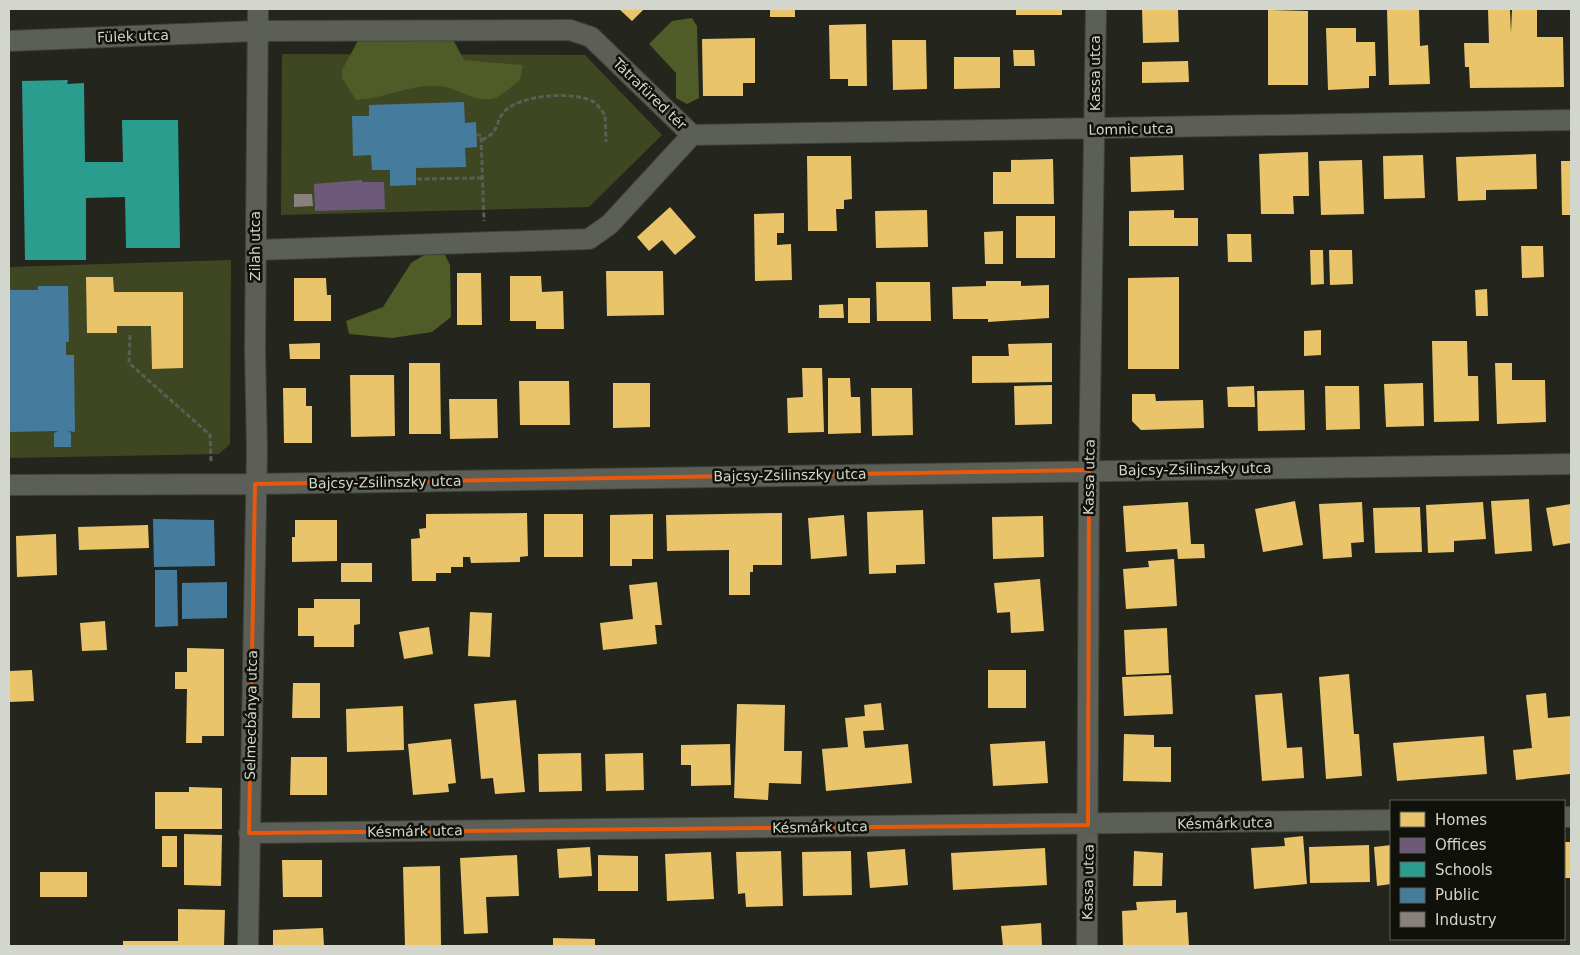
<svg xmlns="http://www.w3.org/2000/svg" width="1580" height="955" font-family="'DejaVu Sans',sans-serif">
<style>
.green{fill:#3e4721}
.forest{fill:#505c27}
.homes{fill:#e9c46a}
.offices{fill:#6d597a}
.schools{fill:#2a9d8f}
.public{fill:#457b9d}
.industry{fill:#8a817c}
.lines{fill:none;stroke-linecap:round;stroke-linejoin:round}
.street-casing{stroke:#40433b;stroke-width:22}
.path{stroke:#5b5d57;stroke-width:3;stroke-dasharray:5 2.5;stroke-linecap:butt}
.street{stroke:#5c5e58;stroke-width:20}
.marked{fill:none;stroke:#e8590c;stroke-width:4;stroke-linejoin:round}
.labels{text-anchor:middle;stroke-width:5;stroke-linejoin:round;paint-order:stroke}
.street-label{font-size:14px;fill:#d3d6cc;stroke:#0f110a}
</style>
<rect width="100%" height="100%" fill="#24261e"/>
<path class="green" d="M282,54L585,55L662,135L589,207L281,215Z
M231,260L230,444L219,454L9,458V267Z"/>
<path class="forest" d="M692,18L697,26L699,98L687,104L676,98V73L649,44L672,21Z
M361,35L451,36L464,60L523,65L520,80C513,85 501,97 492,99C472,102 457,87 439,86C410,84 384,99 356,100L342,78V70Z
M429,252L445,255L450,265L451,317L432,332L392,338L349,334L346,321L383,307L411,263Z"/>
<path class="homes" d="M619,9H644L632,21Z
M770,9H795V17H770Z
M1016,9H1062V15H1016Z
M1142,9H1178L1179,42L1143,43Z
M1387,9H1419L1420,46L1428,45L1430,84L1389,85Z
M1488,9H1510L1511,33L1512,9H1537V37H1563L1564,87L1470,88L1469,67H1465L1464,43H1489Z
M1268,10L1308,11V85H1268Z
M866,24L867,86H848V79H830L829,25Z
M1326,28H1356V42H1375L1376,76H1369V88L1328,90Z
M755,38V83H743V96H703L702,39Z
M892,40H926L927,89L893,90Z
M1013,50H1034L1035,66H1014Z
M954,57H1000V88L954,89Z
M1188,61L1189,82L1142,83V62Z
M1308,152L1309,196H1293L1294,214H1261L1259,154Z
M1536,154L1537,189L1486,190V200L1458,201L1456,157Z
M1183,155L1184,190L1131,192L1130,157Z
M1423,155L1425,198L1384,199L1383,156Z
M807,156H851L852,199L844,200V209H836L837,231H808Z
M1053,159L1054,204H993V172H1011V160Z
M1362,160L1364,214L1321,215L1319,161Z
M1561,161H1571V215H1562Z
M670,207L696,237L675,255L662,240L649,251L637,237Z
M927,210L928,247L876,248L875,211Z
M1174,210V218H1198V246H1129V211Z
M784,213V233H777V245L791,244L792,280L755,281L754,214Z
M1016,216H1055V258H1016Z
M1003,231V264H985L984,232Z
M1227,234H1251L1252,262H1228Z
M1521,246H1543L1544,277L1522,278Z
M1310,250H1323L1324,284L1311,285Z
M1329,250H1352L1353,284L1330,285Z
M606,271H663L664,315L607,316Z
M457,273H481L482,325H457Z
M510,276H541L542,292L563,291L564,329H536V321H510Z
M86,277H113L114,292H183V368L152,369L151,326H117V333H87Z
M1179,277V369H1128V278Z
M294,278H326L327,295H331V321H294Z
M986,281H1021V286L1049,285V318L988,322V319H953L952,287L986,286Z
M876,282H930L931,321H877Z
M1487,289L1488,316H1476L1475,290Z
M848,298H870V323H848Z
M843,304L844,318H819V305Z
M1321,330V355L1304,356V331Z
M1432,341H1467L1468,376H1478L1479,421L1434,422Z
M320,343V359H290L289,344Z
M1052,343V382L972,383V356H1009L1008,344Z
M409,363H440L441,434H409Z
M1495,363H1512V380H1545L1546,422L1497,424Z
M802,368H822L824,432L788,433L787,398L803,397Z
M350,375H394L395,436L351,437Z
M828,378H850L851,397H860L861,433L828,434Z
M519,381H569L570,425H520Z
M613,383H650V427L613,428Z
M1423,383L1424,426L1386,427L1384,384Z
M1052,385V424L1015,425L1014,386Z
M1254,386L1255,407H1228L1227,387Z
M1325,386H1359L1360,429L1326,430Z
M283,388H306V406H312V443H284Z
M871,388H912L913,435L872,436Z
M1304,390L1305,430L1258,431L1257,391Z
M1132,394H1155L1156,401L1203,400L1204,428L1141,430L1132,421Z
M449,399H497L498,438L450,439Z
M1529,499L1532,551L1495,554L1491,501Z
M1295,501L1303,545L1263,552L1255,509Z
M1188,502L1191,544H1204L1205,558L1178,559L1177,549L1126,552L1123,506Z
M1362,502L1364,542L1351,543L1352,557L1323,559L1319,504Z
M1483,502L1486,539L1454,541V552L1428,553L1426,505Z
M1571,504V543L1553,546L1546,508Z
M1420,507L1422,552L1375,553L1373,508Z
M923,510L925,564L896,565V573L869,574L867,512Z
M527,513L528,556L520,557V562L471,563L470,557H463V567H451V573H436V581H412L411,539L420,538L419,529L426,528V514Z
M782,513V565H753V572H750V595H729V550L667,551L666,515Z
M544,514H583V557H544Z
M653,514V559H632V566H610V515Z
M844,515L847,556L811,559L808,518Z
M1043,516L1044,557L993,559L992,517Z
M295,520H337V561L292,562V537H295Z
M148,525L149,548L79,550L78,527Z
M56,534L57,575L17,577L16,536Z
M1174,559L1177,606L1126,609L1123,569L1149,567L1148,561Z
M341,563H372V582H341Z
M1040,579L1044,631L1011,633L1010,612L997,613L994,583Z
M657,582L662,625H655L657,644L603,650L600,623L633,619L629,585Z
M314,599H360V624L354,625V647H314V636H298V608H314Z
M470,612L492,613L490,657L468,656Z
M105,621L107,650L82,651L80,623Z
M429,627L433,654L404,659L399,632Z
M1167,628L1169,673L1126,675L1124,630Z
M187,648L224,649V736H202V743H186L187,689H175V672H187Z
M32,670L34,701L9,702V671Z
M988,670H1026V708H988Z
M1349,674L1354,734H1359L1362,776L1326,779L1319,677Z
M1171,675L1173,714L1124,716L1122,677Z
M293,683H320V718H292Z
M1282,693L1287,748L1302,747L1304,778L1262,781L1255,695Z
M1546,693L1548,718L1571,716L1570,774L1516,780L1513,750L1532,748L1526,695Z
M516,700L525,792L495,794L493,778L481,779L474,704Z
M881,703L884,730L863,731L865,748L908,744L912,783L826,791L822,749L848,747L845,718L865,716L864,705Z
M737,704L785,705L784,751H802L801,784L769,783L768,800L734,798Z
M403,706L404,750L347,752L346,709Z
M1124,734L1154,735V747H1171V782L1123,781Z
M1484,736L1487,774L1397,781L1393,743Z
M451,739L456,783L448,784L449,792L413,795L408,744Z
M1045,741L1048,783L993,786L990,744Z
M730,744L731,785L691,786V765H681V745Z
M581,753L582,791L539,792L538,754Z
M643,753L644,790L606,791L605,754Z
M291,757H327V795H290Z
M189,787L222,788V829H155V792H189Z
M184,834L222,835L221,886L184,885Z
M162,836H177V867H162Z
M1303,836L1307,884L1254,889L1251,848L1285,846L1284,838Z
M1564,842H1571V878H1564Z
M1369,845L1370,882L1310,883L1309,847Z
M1391,845V884L1377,886L1374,847Z
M590,847L592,876L559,878L557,849Z
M1045,848L1047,885L953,890L951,853Z
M905,849L908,885L870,888L867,852Z
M781,851L783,906L746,907L745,893L738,894L736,852Z
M851,851L852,895L803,896L802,852Z
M1134,851L1163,853L1162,886H1133Z
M711,852L714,899L667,901L665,854Z
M517,855L519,896L486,897L488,933L464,934L460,858Z
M598,855L638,856V891H598Z
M282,860H322V897H283Z
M440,866L441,946H405L403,867Z
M40,872H87V897H40Z
M1176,900V913L1187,912L1189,946H1123L1122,911L1137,910L1136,902Z
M178,909L225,910L224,946H123V941H178Z
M1041,923L1042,946H1003L1001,926Z
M323,928L324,946H273V930Z
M553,938L595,939V946H553Z"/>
<path class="offices" d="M362,180V182H384L385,209L315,211L314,184Z"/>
<path class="schools" d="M68,80L67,84L84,83L85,162H123L122,120H178L180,248H126L125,197L86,198V260H25L22,81Z"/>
<path class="public" d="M464,102L465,123L476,122L477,147L465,148L466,167L416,168V185L390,186V170H372L371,155L353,156L352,116H369V105Z
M38,286H68L69,342H66V355H74L75,432L68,431L71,433V447H54V433L58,431L9,432V290H38Z
M153,519L214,520L215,566L154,567Z
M155,570H177L178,626L155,627Z
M227,582V618L182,619V583Z"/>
<path class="industry" d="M294,194H312L313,206L294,207Z"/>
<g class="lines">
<defs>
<path id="street" d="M9,41L257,31L570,30L591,37L692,135
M692,135L1571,120
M256,250L589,239L610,224L692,135
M9,485L255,484L1571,464
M1564,817H1571
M249,833L1391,820
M248,946L257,449L255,351L258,9
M1087,946L1089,470L1096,9"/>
</defs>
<use href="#street" class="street-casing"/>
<path class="path" d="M476,135H481L484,221
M482,140C502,130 493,124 505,111C519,95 574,91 592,101C597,103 601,110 605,115L606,142
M417,179L482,178
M130,335L129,363L210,435L211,461"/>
<use href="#street" class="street"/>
</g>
<path class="marked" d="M1089,470L1088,825L249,833L255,484Z"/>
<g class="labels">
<g class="street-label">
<text transform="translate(133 36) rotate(-2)" y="5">Fülek utca</text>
<text transform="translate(1095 73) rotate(-90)" y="5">Kassa utca</text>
<text transform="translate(650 94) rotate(44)" y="5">Tátrafüred tér</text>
<text transform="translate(1131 129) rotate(-1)" y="5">Lomnic utca</text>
<text transform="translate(255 246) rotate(-90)" y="5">Zilah utca</text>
<text transform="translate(1195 469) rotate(-1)" y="5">Bajcsy-Zsilinszky utca</text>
<text transform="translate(790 475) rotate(-1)" y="5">Bajcsy-Zsilinszky utca</text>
<text transform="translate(1089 477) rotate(-89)" y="5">Kassa utca</text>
<text transform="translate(385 482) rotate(-1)" y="5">Bajcsy-Zsilinszky utca</text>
<text transform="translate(251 715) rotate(-89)" y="5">Selmecbánya utca</text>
<text transform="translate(1225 823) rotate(-1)" y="5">Késmárk utca</text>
<text transform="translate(820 827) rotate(-1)" y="5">Késmárk utca</text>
<text transform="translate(415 831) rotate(-1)" y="5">Késmárk utca</text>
<text transform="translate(1088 882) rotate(-89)" y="5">Kassa utca</text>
</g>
</g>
<rect width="1580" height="955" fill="none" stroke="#d3d6cc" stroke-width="20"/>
<rect x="1390" y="800" width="175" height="140" fill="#0f110a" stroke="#5d6058"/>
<rect x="1400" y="812" width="25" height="15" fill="#e9c46a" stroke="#5d6058"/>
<text x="1435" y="825" font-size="15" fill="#d3d6cc">Homes</text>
<rect x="1400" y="838" width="25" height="15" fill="#6d597a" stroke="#5d6058"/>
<text x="1435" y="850" font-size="15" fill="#d3d6cc">Offices</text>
<rect x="1400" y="862" width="25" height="15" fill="#2a9d8f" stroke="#5d6058"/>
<text x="1435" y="875" font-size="15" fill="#d3d6cc">Schools</text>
<rect x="1400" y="888" width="25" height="15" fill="#457b9d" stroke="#5d6058"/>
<text x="1435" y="900" font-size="15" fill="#d3d6cc">Public</text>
<rect x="1400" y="912" width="25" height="15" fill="#8a817c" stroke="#5d6058"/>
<text x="1435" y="925" font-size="15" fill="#d3d6cc">Industry</text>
</svg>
